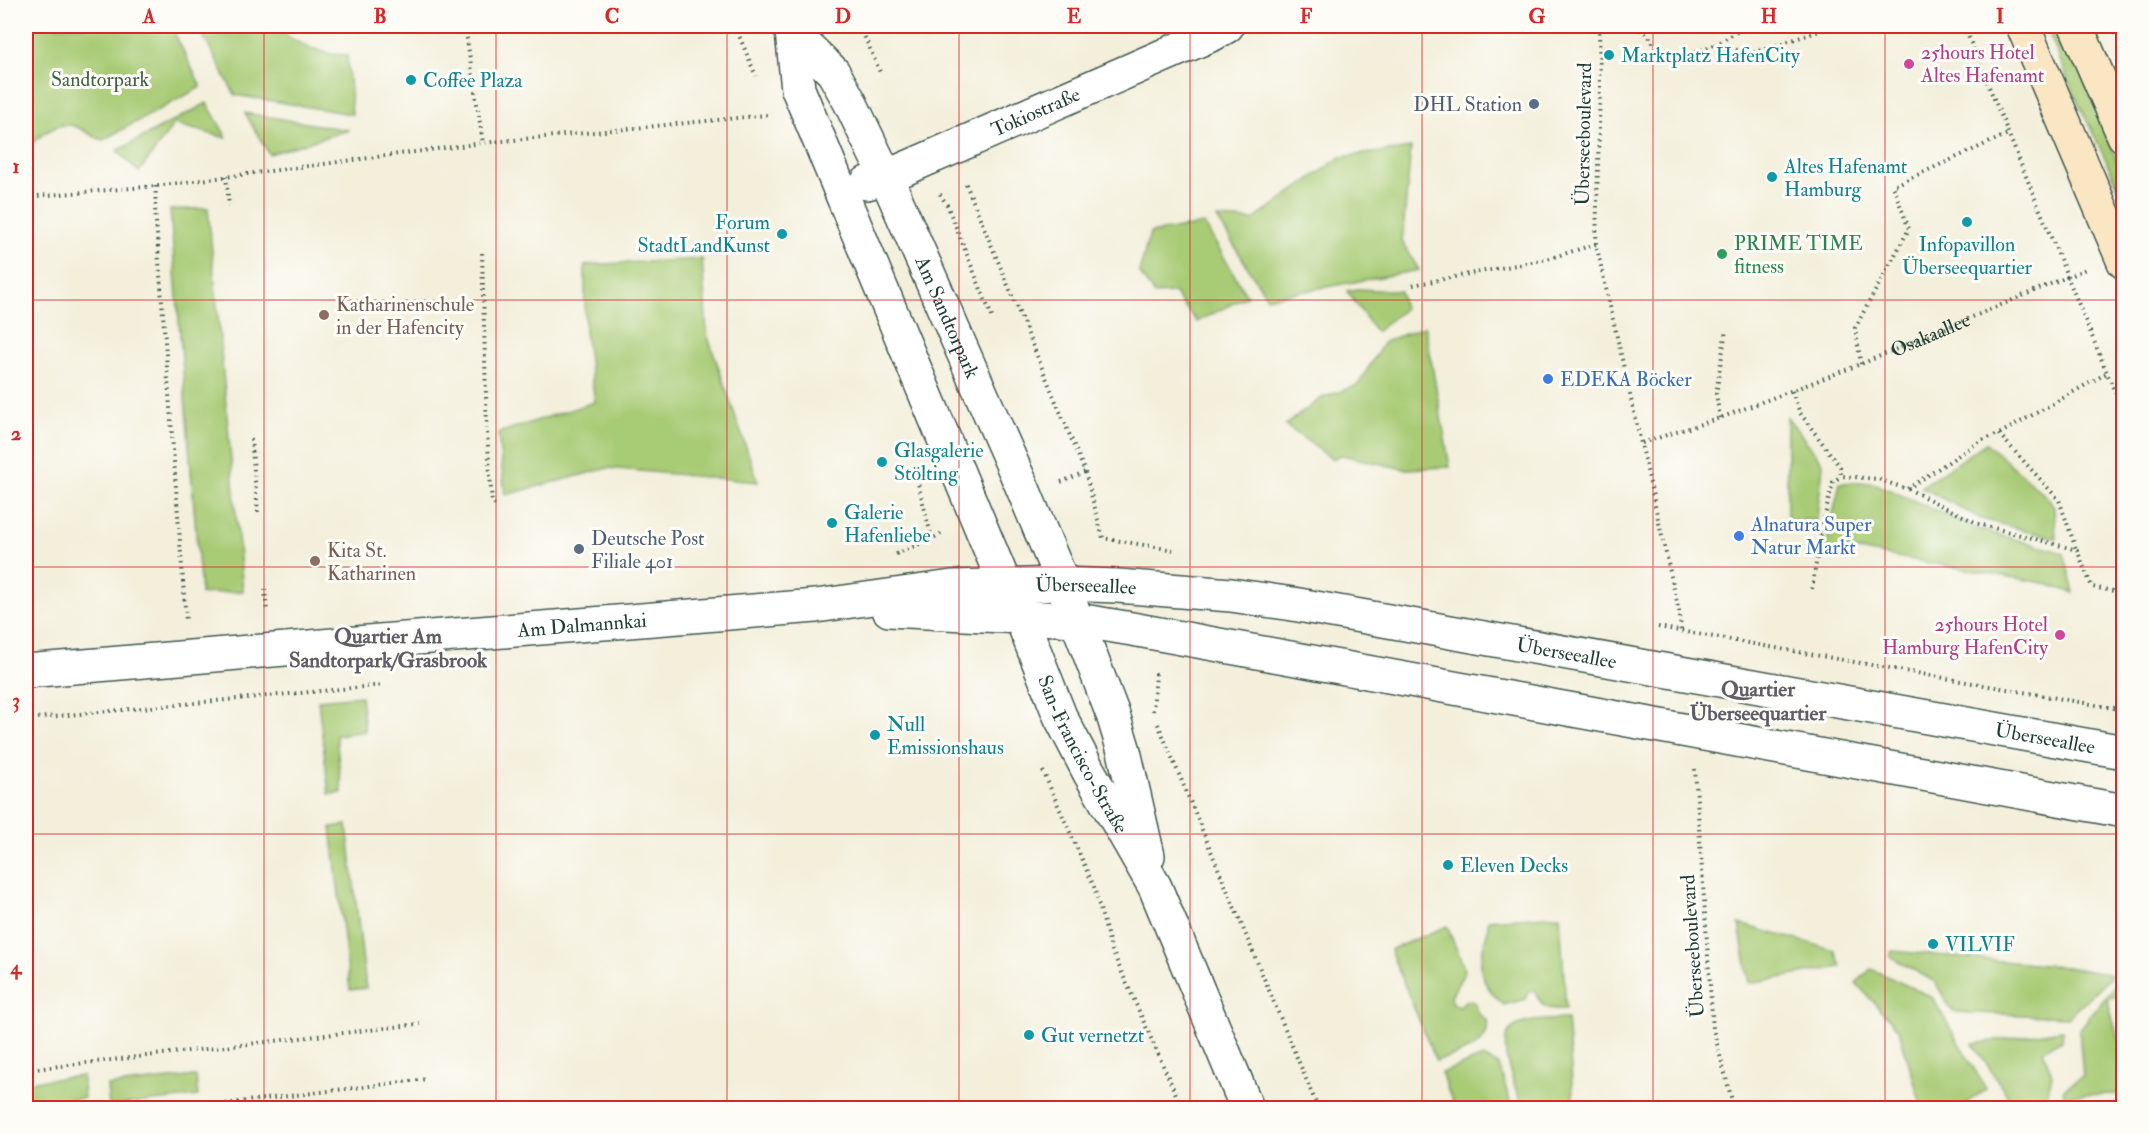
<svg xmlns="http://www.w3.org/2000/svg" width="2149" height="1134" font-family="'IM FELL Double Pica',serif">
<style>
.green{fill:#a8cb75;stroke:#648454;stroke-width:1.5}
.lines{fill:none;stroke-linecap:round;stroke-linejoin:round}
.minor-casing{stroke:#3f584d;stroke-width:36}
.secondary-casing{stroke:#3f584d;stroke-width:36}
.path{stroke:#3f584d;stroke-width:4;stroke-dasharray:1.5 4.5;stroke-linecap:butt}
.minor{stroke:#fff;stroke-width:33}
.secondary{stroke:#fbe6c3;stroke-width:33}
.grid{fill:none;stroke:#d62828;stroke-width:1.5;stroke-opacity:0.55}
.culture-dot{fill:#0f9aa8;stroke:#fdfcf7;stroke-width:2}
.hotel-dot{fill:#d1479c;stroke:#fdfcf7;stroke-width:2}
.service-dot{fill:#5c6f8a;stroke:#fdfcf7;stroke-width:2}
.leisure-dot{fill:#2e9e5b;stroke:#fdfcf7;stroke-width:2}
.education-dot{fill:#8d6e63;stroke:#fdfcf7;stroke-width:2}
.shop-dot{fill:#3f7fe0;stroke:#fdfcf7;stroke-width:2}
.labels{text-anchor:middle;stroke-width:6;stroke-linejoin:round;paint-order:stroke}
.hotel-label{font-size:20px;fill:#b23c85;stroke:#fdfcf7;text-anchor:start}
.culture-label{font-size:20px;fill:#0d838f;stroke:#fdfcf7;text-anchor:start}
.park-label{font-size:20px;fill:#416044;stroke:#fdfcf7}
.service-label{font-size:20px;fill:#4e5e75;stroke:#fdfcf7;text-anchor:end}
.street-label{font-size:20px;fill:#1f3d34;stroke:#fdfcf7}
.leisure-label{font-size:20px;fill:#27864d;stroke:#fdfcf7;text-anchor:start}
.education-label{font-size:20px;fill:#785e54;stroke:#fdfcf7;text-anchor:start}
.shop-label{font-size:20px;fill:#366cbe;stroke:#fdfcf7;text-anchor:start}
.neighbourhood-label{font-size:21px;font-weight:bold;fill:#5f5d66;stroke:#fdfcf7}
.neatline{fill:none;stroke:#d62828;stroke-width:2}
.grid-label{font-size:20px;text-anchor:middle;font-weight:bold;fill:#d62828}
</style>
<rect width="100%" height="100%" fill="#fdfcf7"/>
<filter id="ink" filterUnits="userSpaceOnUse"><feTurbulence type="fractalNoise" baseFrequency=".0167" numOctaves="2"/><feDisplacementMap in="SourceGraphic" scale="12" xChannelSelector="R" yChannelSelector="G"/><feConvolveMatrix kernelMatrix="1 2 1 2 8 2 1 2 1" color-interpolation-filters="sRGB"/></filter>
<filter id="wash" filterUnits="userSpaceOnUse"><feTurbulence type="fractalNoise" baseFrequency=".008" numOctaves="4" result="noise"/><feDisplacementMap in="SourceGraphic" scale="24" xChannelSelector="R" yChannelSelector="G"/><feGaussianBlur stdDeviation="1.35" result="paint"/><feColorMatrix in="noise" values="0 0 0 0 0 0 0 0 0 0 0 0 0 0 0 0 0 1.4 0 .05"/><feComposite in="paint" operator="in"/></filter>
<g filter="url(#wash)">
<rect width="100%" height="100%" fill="#f3efdb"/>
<path class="green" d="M26,26H171L201,87L103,140C91,137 87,131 77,127C59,119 38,136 26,150Z
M198,26H276L292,39L310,48L331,54L347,55L352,114L235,95Z
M2046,26H2062L2123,175V197L2072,89Z
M207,103L227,138L174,124L139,172L117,151Z
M245,113L349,130L269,154Z
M1411,148L1402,242L1419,270L1267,298L1217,218L1253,220L1341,157Z
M208,208L243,591L201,594L170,210Z
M1204,224L1247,296L1197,322L1174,293L1154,294L1139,272L1150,233Z
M702,259L707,334L758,482L608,468L505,495L498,433L595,402L585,332V265Z
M1357,289L1400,291L1404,309L1376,332L1347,291Z
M1425,326L1450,467L1404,469L1341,455L1332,459L1285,425L1322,398L1358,385L1384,342Z
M1787,417L1823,463C1822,483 1818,500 1817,520H1787Z
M1986,443L2050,500L2054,508L2056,538L1981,519L1921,487Z
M1861,482L1876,484L1978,529L2064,553L2074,593L2043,583L1841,547L1838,558L1824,555L1840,483Z
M361,696L365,731L336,735L342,793L329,794L318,700Z
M347,825L366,988L350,990L331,827Z
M1560,915L1566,1009C1544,1009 1544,1009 1534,990L1529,992L1526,999L1504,1005C1486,989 1476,973 1483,949C1485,939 1489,931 1488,920Z
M1739,924L1835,950L1841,967L1749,983Z
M1447,926L1463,965L1464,973L1451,996L1452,1002L1459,1007C1464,1002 1467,997 1475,1003L1479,1014L1487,1020C1492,1048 1457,1054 1436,1061L1390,950Z
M1892,951L2066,967L2113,975L2068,1017L1953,1012L1935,982L1889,956Z
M1871,969L1932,997L1986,1089L1959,1108H1922L1899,1030L1856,983Z
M2123,976V994L2107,999L2123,1054V1094L2062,1095L2064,1089L2083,1076L2079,1030Z
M1567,1019L1574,1108H1523C1517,1090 1491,1037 1516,1026C1531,1019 1551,1020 1567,1019Z
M2063,1030L2062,1040L2043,1050L2052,1075L2047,1095L2011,1100L1973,1044Z
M1483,1057L1499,1065L1512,1108H1455L1441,1073Z
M82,1076L84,1098L26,1105V1082Z
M196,1076L198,1096L109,1106L107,1086Z
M2085,1103L2123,1106V1108H2048Z"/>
</g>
<g filter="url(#ink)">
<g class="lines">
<defs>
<g id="minor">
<path id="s2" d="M789,26L792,32L798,89L1005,585L1021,617L1060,716L1089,772L1155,887L1247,1108"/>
<path id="s3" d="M792,32L833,72L850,102L886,177L1021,484L1063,584L1113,715L1124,751L1148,856"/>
<path id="s4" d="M867,183L886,177L1213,34L1227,26"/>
<path d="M889,610L1077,620L1132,629L2124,811"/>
<path id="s5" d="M26,671L380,641L816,606L952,587L1063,584L1118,586L1231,595L1293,604L2124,752"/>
</g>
<path id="secondary" d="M2023,26L2124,262
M2076,26L2124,136"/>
</defs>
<use href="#minor" class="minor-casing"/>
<use href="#secondary" class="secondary-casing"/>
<g class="path">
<path d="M465,26L483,143"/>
<path d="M735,26L756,76"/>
<path d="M860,26L880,72"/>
<path d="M1599,26L1600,87L1596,244L1680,616L1681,633"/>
<path d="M1635,26L1649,36L1658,55L1674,60L1714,45L1752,53L1835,26"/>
<path d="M1964,26L2124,414"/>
<path d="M1715,45L1737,32L1755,26"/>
<path d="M226,176L229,206"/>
<path d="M966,184L1085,472L1103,538L1173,550"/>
<path d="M156,186L155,208L186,621"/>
<path d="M940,194L947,205L992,317"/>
<path d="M26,197L156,186L483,143L767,115"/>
<path d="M482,253L487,431L492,503L498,508"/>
<path d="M1413,285L1547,259L1596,244"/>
<path d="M1861,364L1855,328L1909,229L1893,186L2008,134"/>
<path d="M1792,391L1800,413L1840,467L1841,476L1878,479L1907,489L1982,440L1999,434L2107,373"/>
<path d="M1720,418L1716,394L1726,330"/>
<path d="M1999,434L2059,500L2076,549"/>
<path d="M251,439L258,512"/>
<path id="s1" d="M1642,443L1720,418L1861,364L2086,269"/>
<path d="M917,479L932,539"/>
<path d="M1061,482L1085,472"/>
<path d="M1908,489L1979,524L2077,550L2092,587L2124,593"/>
<path d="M1790,531L1821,532"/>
<path d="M896,554L932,539L943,532"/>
<path d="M265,589L267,612"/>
<path d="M1812,589L1821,532L1833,482L1841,476"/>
<path d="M1658,627L2124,710"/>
<path d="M1153,711L1156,674L1159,675"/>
<path d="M26,719L384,685"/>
<path d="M1158,724L1318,1108"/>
<path d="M1695,769L1713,1029L1734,1108"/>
<path d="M1043,771L1094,887L1111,948L1182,1108"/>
<path d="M26,1070L420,1024"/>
<path d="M190,1108L427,1079"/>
</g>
<use href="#minor" class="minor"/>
<use href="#secondary" class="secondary"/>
</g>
</g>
<path class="grid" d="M264,26V1108M496,26V1108M727,26V1108M959,26V1108M1190,26V1108M1422,26V1108M1653,26V1108M1885,26V1108M26,300H2124M26,567H2124M26,834H2124"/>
<g class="culture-dot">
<circle cx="1609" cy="55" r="6"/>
<circle cx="411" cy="80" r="6"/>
<circle cx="1772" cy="177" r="6"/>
<circle cx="1967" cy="222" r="6"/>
<circle cx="782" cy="234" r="6"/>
<circle cx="882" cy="462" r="6"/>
<circle cx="832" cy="523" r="6"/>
<circle cx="875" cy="735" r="6"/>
<circle cx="1448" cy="865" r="6"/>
<circle cx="1933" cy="944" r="6"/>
<circle cx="1029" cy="1035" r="6"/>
</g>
<g class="hotel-dot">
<circle cx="1909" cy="64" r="6"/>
<circle cx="2060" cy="635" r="6"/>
</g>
<g class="service-dot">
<circle cx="1534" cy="104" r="6"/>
<circle cx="579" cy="549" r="6"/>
</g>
<circle class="leisure-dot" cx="1722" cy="254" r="6"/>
<g class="education-dot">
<circle cx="324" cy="315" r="6"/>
<circle cx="315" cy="561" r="6"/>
</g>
<g class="shop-dot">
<circle cx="1548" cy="379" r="6"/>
<circle cx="1739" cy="536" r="6"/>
</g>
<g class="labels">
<g class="hotel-label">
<text x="1921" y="59">25hours Hotel<tspan x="1921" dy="23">Altes Hafenamt</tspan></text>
<text x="2048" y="631" text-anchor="end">25hours Hotel<tspan x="2048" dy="23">Hamburg HafenCity</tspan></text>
</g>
<g class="culture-label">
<text x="1621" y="62">Marktplatz HafenCity</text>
<text x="423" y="87">Coffee Plaza</text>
<text x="1784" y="173">Altes Hafenamt<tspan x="1784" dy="23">Hamburg</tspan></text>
<text x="770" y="229" text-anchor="end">Forum<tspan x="770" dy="23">StadtLandKunst</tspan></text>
<text x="1967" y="251" text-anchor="middle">Infopavillon<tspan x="1967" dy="23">Überseequartier</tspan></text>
<text x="894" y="457">Glasgalerie<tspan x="894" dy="23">Stölting</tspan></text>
<text x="844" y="519">Galerie<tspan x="844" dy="23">Hafenliebe</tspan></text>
<text x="887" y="731">Null<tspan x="887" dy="23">Emissionshaus</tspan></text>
<text x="1460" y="872">Eleven Decks</text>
<text x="1945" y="951">VILVIF</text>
<text x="1041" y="1042">Gut vernetzt</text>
</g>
<g class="park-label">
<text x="100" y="86">Sandtorpark</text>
</g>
<g class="service-label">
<text x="1522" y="111">DHL Station</text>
<text x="591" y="545" text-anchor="start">Deutsche Post<tspan x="591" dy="23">Filiale 401</tspan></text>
</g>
<g class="street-label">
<text dy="7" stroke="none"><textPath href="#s4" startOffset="183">Tokiostraße</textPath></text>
<text transform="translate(1583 134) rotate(-89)" y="7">Überseeboulevard</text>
<text dy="7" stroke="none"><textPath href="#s3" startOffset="328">Am Sandtorpark</textPath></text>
<text dy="7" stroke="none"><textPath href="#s1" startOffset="308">Osakaallee</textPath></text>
<text dy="7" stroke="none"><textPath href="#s5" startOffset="1064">Überseeallee</textPath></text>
<text dy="7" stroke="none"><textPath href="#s5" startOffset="558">Am Dalmannkai</textPath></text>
<text dy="7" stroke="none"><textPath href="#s5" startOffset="1550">Überseeallee</textPath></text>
<text dy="7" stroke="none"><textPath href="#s5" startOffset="2036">Überseeallee</textPath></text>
<text dy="7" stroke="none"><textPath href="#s2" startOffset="788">San-Francisco-Straße</textPath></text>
<text transform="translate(1692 946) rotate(-94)" y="7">Überseeboulevard</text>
</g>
<g class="leisure-label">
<text x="1734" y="250">PRIME TIME<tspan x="1734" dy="23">fitness</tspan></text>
</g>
<g class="education-label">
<text x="336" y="311">Katharinenschule<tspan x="336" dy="23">in der Hafencity</tspan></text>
<text x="327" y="557">Kita St.<tspan x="327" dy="23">Katharinen</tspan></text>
</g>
<g class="shop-label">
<text x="1560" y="386">EDEKA Böcker</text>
<text x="1751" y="531">Alnatura Super<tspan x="1751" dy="23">Natur Markt</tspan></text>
</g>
<g class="neighbourhood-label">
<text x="388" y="643">Quartier Am<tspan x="388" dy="24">Sandtorpark/Grasbrook</tspan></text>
<text x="1758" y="696">Quartier<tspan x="1758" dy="24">Überseequartier</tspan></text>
</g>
</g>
<rect width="2149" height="1134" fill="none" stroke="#fdfcf7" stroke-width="66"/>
<rect x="33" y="33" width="2083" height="1068" class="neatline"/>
<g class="grid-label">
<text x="149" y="23">A</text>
<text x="380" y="23">B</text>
<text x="612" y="23">C</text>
<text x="843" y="23">D</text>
<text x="1074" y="23">E</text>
<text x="1306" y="23">F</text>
<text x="1537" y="23">G</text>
<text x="1769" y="23">H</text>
<text x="2000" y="23">I</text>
<text x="16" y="173">1</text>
<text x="16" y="440">2</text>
<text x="16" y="707">3</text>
<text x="16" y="974">4</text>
</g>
</svg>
